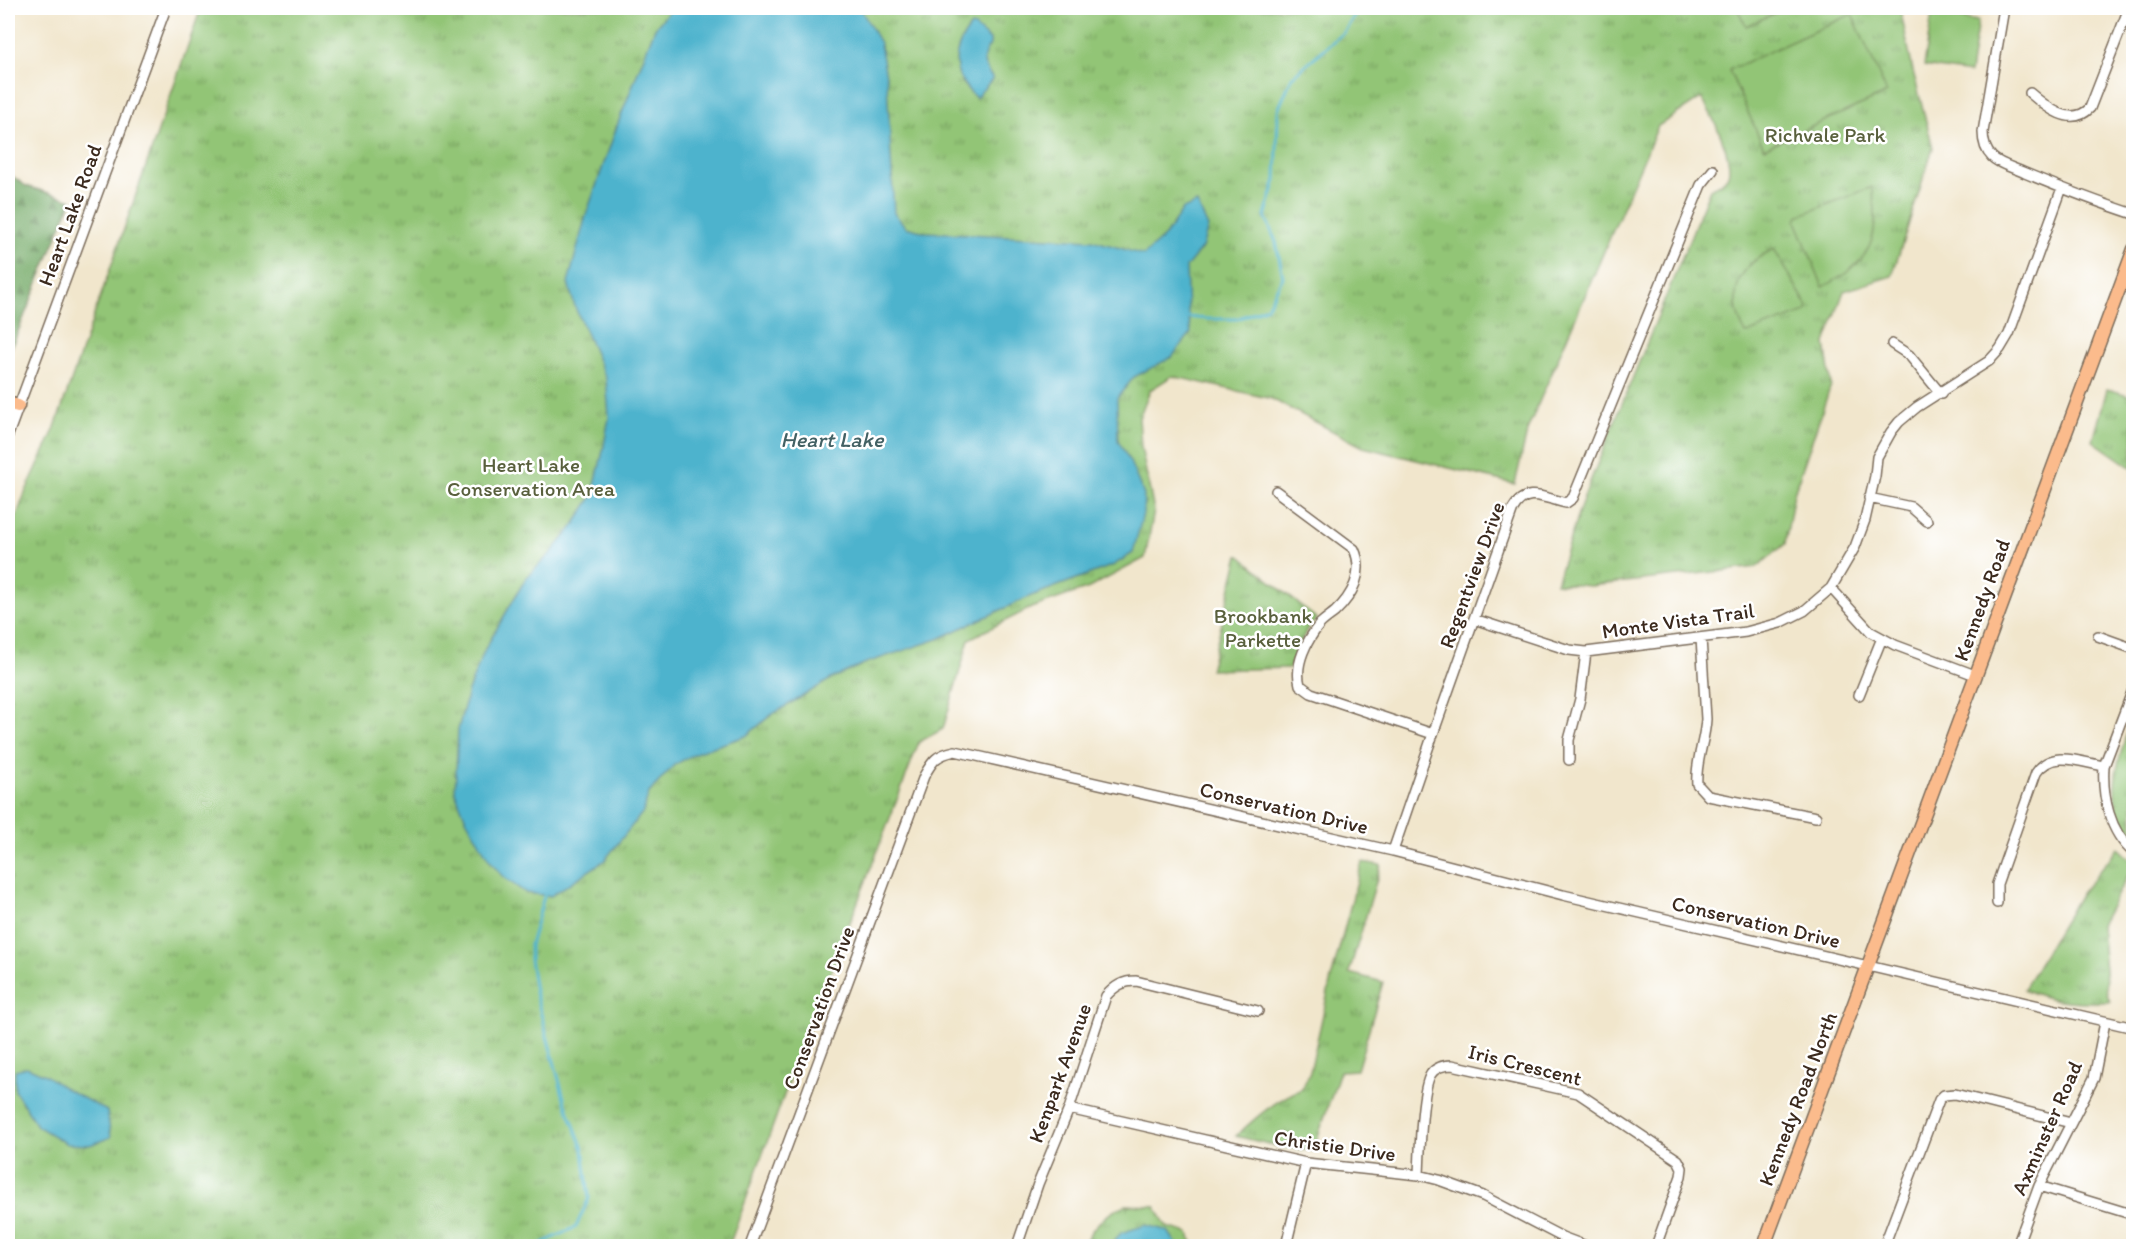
<svg xmlns="http://www.w3.org/2000/svg" width="2141" height="1254" font-family="Itim,sans-serif">
<style>
.forest{fill:url(#forest-firs);stroke:#586a42;stroke-width:1.5}
.park{fill:url(#park-tufts);stroke:#66784a;stroke-width:1.5}
.pitch{fill:#92c576;stroke:#66784a;stroke-width:1.5}
.water{fill:#4eb3cd;stroke:#446e76;stroke-width:1.5}
.lines{fill:none;stroke-linecap:round;stroke-linejoin:round}
.stream{stroke:#4eb3cd;stroke-width:3}
.minor-casing{stroke:#7b6c5b;stroke-width:12}
.major-casing{stroke:#7b6c5b;stroke-width:15}
.minor{stroke:#fff;stroke-width:9}
.major{stroke:#fbbb8c;stroke-width:12}
.labels{text-anchor:middle;stroke-width:5;stroke-linejoin:round;paint-order:stroke}
.park-label{font-size:21px;fill:#59603d;stroke:#fff}
.street-label{font-size:21px;fill:#3b2a1e;stroke:#fff}
.water-label{font-size:22px;font-style:italic;fill:#436164;stroke:#fff}
</style>
<defs>
<pattern id="forest-firs" width="22" height="20" patternUnits="userSpaceOnUse" patternTransform="scale(1.5)"><rect width="22" height="20" fill="#75aa67"/><path d="M5 1l3.5 6h-7zM16 11l3.5 6h-7z" fill="#618b54"/></pattern>
<pattern id="park-tufts" width="24" height="20" patternUnits="userSpaceOnUse" patternTransform="scale(1.5)"><rect width="24" height="20" fill="#92c576"/><path d="M3 7l-1-3M5 7V3M7 7l1-3M15 17l-1-3M17 17v-4M19 17l1-3" fill="none" stroke="#78a060"/></pattern>
</defs>
<rect width="100%" height="100%" fill="#fff"/>
<filter id="ink" filterUnits="userSpaceOnUse"><feTurbulence type="fractalNoise" baseFrequency=".0167" numOctaves="2"/><feDisplacementMap in="SourceGraphic" scale="12" xChannelSelector="R" yChannelSelector="G"/><feConvolveMatrix kernelMatrix="1 2 1 2 8 2 1 2 1" color-interpolation-filters="sRGB"/></filter>
<filter id="wash" filterUnits="userSpaceOnUse"><feTurbulence type="fractalNoise" baseFrequency=".008" numOctaves="4" result="noise"/><feDisplacementMap in="SourceGraphic" scale="24" xChannelSelector="R" yChannelSelector="G"/><feGaussianBlur stdDeviation="1.35" result="paint"/><feColorMatrix in="noise" values="0 0 0 0 0 0 0 0 0 0 0 0 0 0 0 0 0 1.4 0 .05"/><feComposite in="paint" operator="in"/></filter>
<g filter="url(#wash)">
<rect width="100%" height="100%" fill="#f1e6cc"/>
<path class="forest" d="M8,173L26,186L72,200L8,356Z"/>
<path class="park" d="M201,8H1900L1913,71L1933,148L1892,276L1844,291L1825,343L1831,385L1794,493L1785,544L1757,567L1590,586L1556,583L1583,499L1710,189C1716,185 1725,183 1728,175C1734,158 1711,112 1701,98L1658,126L1528,428L1515,484L1363,447L1272,399L1172,376L1150,390L1139,418L1141,447L1154,511L1145,558L1089,588L1031,608L969,639L943,729L919,742L790,1079L729,1246H8V540L25,493L54,430Z
M2107,389L2133,396V485V469L2093,441Z
M1239,555L1317,619L1307,629L1289,668L1210,670Z
M2133,715V837C2099,804 2121,752 2133,715Z
M2118,848L2133,862V866L2101,925L2107,994L2110,1002C2082,1002 2050,1003 2024,989L2079,896Z
M1362,862L1381,865L1349,973L1383,982L1357,1070L1340,1071L1313,1151L1281,1147L1236,1136C1256,1117 1277,1099 1302,1089L1310,1072L1330,983Z
M1126,1205L1155,1206L1167,1227L1189,1233L1193,1246H1083C1092,1226 1106,1213 1126,1205Z"/>
<path class="pitch" d="M1737,8H1787L1746,26Z
M1852,14L1887,93L1764,148L1729,70Z
M1932,14L1978,21L1970,73L1924,66Z
M1872,187C1882,239 1870,263 1823,287L1796,221L1798,216Z
M1774,249L1808,307L1806,312L1746,334C1726,297 1735,267 1774,249Z"/>
<path class="water" d="M672,8H860L880,43L887,81L894,213L906,227L925,232L1092,240L1144,255L1165,236L1183,209L1197,203L1208,227L1202,248L1186,267L1188,312L1191,333L1172,357L1134,377L1117,398L1118,440L1130,462L1144,495L1143,514L1133,553L1114,565L1031,596L938,639L866,663L831,679L771,715L746,736L698,752L674,765L649,793L643,812L604,861L551,896L526,893L503,877L488,858L465,817L455,792L458,730L468,691L485,649L526,578L551,553L572,528L592,497L603,451L609,417L606,379L575,307L568,283L586,215L618,123L655,28Z
M971,26L975,27L990,40V45C980,57 983,67 993,78L976,98C951,75 950,52 971,26Z
M27,1067L45,1075L63,1087L107,1111L111,1137L90,1145L67,1144L37,1126L15,1091V1070Z
M1146,1225L1168,1231L1178,1246H1110L1121,1233Z"/>
<g class="lines">
<path class="stream" d="M1186,317L1208,319H1237L1267,307L1283,277L1276,242L1265,216L1276,180L1278,110L1292,77L1345,31L1359,8
M536,1246L576,1227L589,1198L583,1149L565,1102L535,992L530,959V945L545,893"/>
</g>
</g>
<g filter="url(#ink)">
<g class="lines">
<defs>
<path id="minor" d="M2004,8L1983,132C1983,141 1985,150 1992,157C2000,165 2015,168 2025,173C2061,188 2097,202 2134,214
M2030,93C2046,107 2071,128 2090,108L2129,8
M1892,344L1909,355L1941,394
M8,435L166,8
M1276,491L1354,549C1365,573 1352,596 1335,612C1330,616 1324,620 1320,624C1307,640 1294,664 1300,685L1311,693L1433,734
M1869,498L1911,507L1927,521
M1831,588L1871,632L1895,645L1975,675
M1474,619L1569,650L1586,652L1746,632L1780,623L1804,611L1831,588L1855,547L1865,520L1875,476L1877,457L1891,432L1899,422L1917,407L1989,361L2000,349L2009,334L2062,188
M2098,636L2134,649
M1701,638L1706,719C1705,741 1695,762 1697,784L1708,796L1816,817
M2134,687L2104,766C2102,796 2109,832 2134,853
M1859,695L1882,638
M1569,760V740L1580,699L1586,652
M1393,851L1433,734L1513,509C1526,486 1544,498 1566,503L1573,498L1701,185L1713,170
M1997,903V884L2036,773C2052,749 2080,762 2104,766
M1069,1109L1306,1163L1419,1175L1439,1180L1483,1196L1562,1237L1586,1246
M1419,1175C1420,1154 1421,1089 1431,1074C1436,1067 1444,1065 1452,1065L1578,1093L1678,1160L1682,1168L1681,1176L1656,1246
M2039,1186L2134,1215
M750,1246L924,776C933,760 936,755 955,751L1393,851L1563,895L2134,1028
M1017,1246L1038,1184L1069,1109L1106,996C1115,986 1123,981 1136,981L1258,1011
M1286,1246L1306,1163
M1884,1246L1939,1100L1944,1095L1955,1094L2071,1123
M2017,1246L2039,1186L2094,1078L2105,1022"/>
<path id="major" d="M8,403L18,406
M1764,1246L2134,249"/>
</defs>
<use href="#minor" class="minor-casing"/>
<use href="#major" class="major-casing"/>
<use href="#minor" class="minor"/>
<use href="#major" class="major"/>
</g>
</g>
<g class="labels">
<g class="park-label">
<text x="1825" y="142">Richvale Park</text>
<text x="531" y="472">Heart Lake<tspan x="531" dy="24">Conservation Area</tspan></text>
<text x="1263" y="623">Brookbank<tspan x="1263" dy="24">Parkette</tspan></text>
</g>
<g class="street-label">
<text transform="translate(70 215) rotate(-70)" y="7">Heart Lake Road</text>
<text transform="translate(1472 575) rotate(-70)" y="7">Regentview Drive</text>
<text transform="translate(1982 600) rotate(-70)" y="7">Kennedy Road</text>
<text transform="translate(1678 621) rotate(-8)" y="7">Monte Vista Trail</text>
<text transform="translate(1284 808) rotate(13)" y="7">Conservation Drive</text>
<text transform="translate(1756 922) rotate(13)" y="7">Conservation Drive</text>
<text transform="translate(819 1008) rotate(-70)" y="7">Conservation Drive</text>
<text transform="translate(1525 1065) rotate(14)" y="7">Iris Crescent</text>
<text transform="translate(1060 1073) rotate(-70)" y="7">Kenpark Avenue</text>
<text transform="translate(1798 1099) rotate(-69)" y="7">Kennedy Road North</text>
<text transform="translate(2047 1128) rotate(-66)" y="7">Axminster Road</text>
<text transform="translate(1335 1146) rotate(8)" y="7">Christie Drive</text>
</g>
<g class="water-label">
<text x="832" y="447">Heart Lake</text>
</g>
</g>
<rect width="2141" height="1254" fill="none" stroke="#fff" stroke-width="30"/>
</svg>
